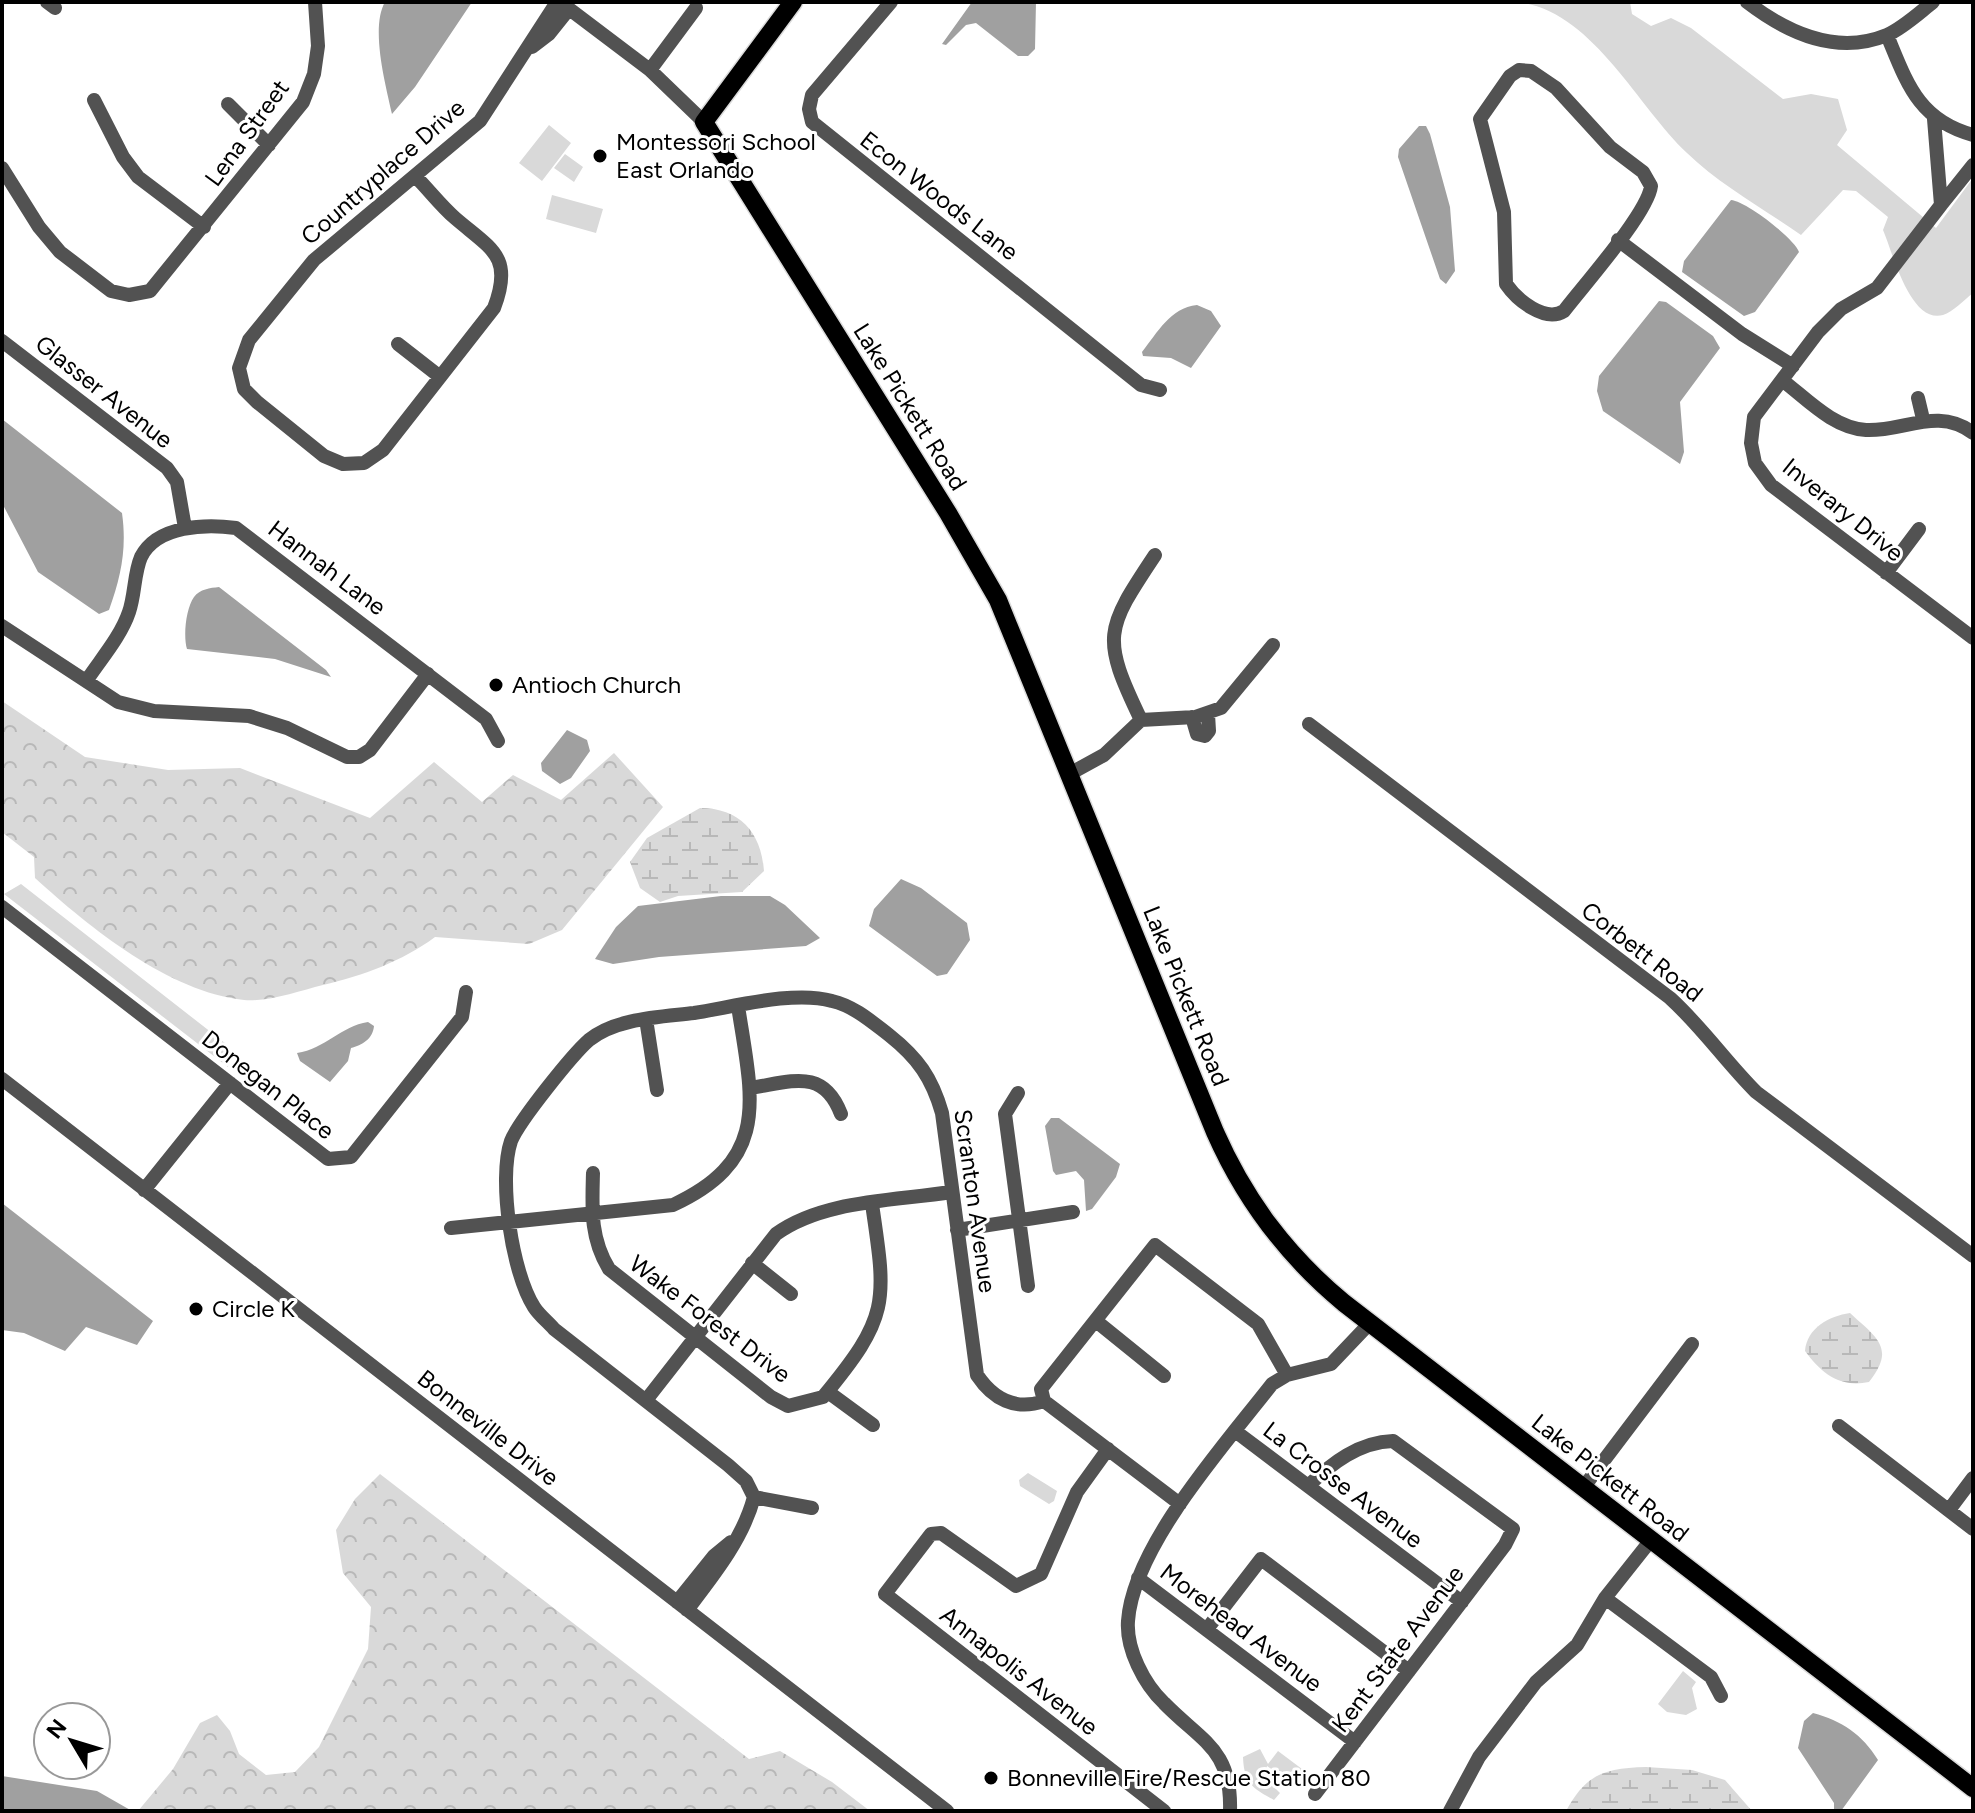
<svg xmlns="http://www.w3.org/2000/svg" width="1975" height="1813" font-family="Figtree,sans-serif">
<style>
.green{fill:#d9d9d9}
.forest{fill:url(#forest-crowns)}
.wetland{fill:url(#wetland-marsh)}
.water{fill:#a0a0a0}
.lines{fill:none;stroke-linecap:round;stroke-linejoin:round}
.major-casing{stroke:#dbdbdb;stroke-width:21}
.minor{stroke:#525252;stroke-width:14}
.major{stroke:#000;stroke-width:18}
.poi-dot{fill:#000;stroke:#fff;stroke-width:3}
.labels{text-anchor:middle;stroke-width:6;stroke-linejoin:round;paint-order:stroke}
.street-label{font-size:24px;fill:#000;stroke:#fff}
.poi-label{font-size:24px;fill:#000;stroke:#fff;text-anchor:start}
</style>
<defs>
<pattern id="forest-crowns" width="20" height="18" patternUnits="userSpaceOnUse" patternTransform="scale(2)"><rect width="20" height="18" fill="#d9d9d9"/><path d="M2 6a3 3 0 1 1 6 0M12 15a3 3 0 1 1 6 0" fill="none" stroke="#b8b8b8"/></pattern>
<pattern id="wetland-marsh" width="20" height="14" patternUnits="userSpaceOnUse" patternTransform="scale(2)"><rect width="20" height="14" fill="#d9d9d9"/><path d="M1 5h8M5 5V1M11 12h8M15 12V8" fill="none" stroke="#b8b8b8"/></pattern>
</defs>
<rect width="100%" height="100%" fill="#fff"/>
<path class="green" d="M1517,2H1630L1632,14L1651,26L1671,18L1691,28L1783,99L1811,94L1838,99L1847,130L1837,145L1936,228L1973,178V293C1964,300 1953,312 1943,315C1910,324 1893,253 1883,230L1888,217L1856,191L1843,190L1801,235C1764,209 1720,185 1687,153C1637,106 1592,10 1517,2Z
M549,125L571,143L542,181L519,163Z
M565,154L583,167L574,182L554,168Z
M552,195L603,209L596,233L546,219Z
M21,884L230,1047L228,1067L4,894Z
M1028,1473L1057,1491L1054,1501L1049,1504L1020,1486L1019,1480Z
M1683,1671L1696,1682L1692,1688L1697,1709L1686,1715L1667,1712L1658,1704Z
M1260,1749L1268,1764L1278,1751L1302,1769L1292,1783L1267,1766L1265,1778L1280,1793L1274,1800C1252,1788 1244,1783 1243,1757Z"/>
<path class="forest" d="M2,701L85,757L168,770L240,768L370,818L434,762L482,802L513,775L561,800L614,753L663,807L562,930L529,944L435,937C403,961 362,976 323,985C299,991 269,1002 244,1000C169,992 90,928 35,878L34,857L2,832Z
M380,1474L749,1759L780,1751L832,1782L870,1811H138L173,1769L200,1723L217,1715L230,1731L239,1754L266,1775L295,1772L319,1747L368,1649L371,1607L343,1573L336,1530L355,1499Z"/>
<path class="wetland" d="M700,808C739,808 761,831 764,871L742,892L678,896L660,902L640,888L630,862L647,838Z
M1850,1313C1877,1338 1896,1348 1869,1382C1840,1388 1822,1374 1805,1351C1807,1328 1829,1316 1850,1313Z
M1646,1767L1692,1770L1725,1780L1752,1811H1566C1586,1774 1605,1768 1646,1767Z"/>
<path class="water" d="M385,2H472L415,87L392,114C386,86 370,28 385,2Z
M972,2H1036L1035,49L1028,56H1018L976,23L966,25L946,45L942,44Z
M1419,126H1426L1430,134L1450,207L1455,271L1446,284L1440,279L1398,157L1399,149Z
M1731,200C1746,201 1795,239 1799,252L1755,312L1744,316L1682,272L1684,261Z
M1659,301L1666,302L1713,336L1720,348L1680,402L1684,452L1680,464L1603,411L1597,391L1599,376Z
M1197,305L1211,311L1221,326L1191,368L1171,358L1143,356L1142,352C1158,332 1170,308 1197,305Z
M2,419L122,513C127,549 121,576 109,610L99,614L38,572L2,503Z
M219,587L326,670L331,677L275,659L187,649C183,636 186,608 194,597C200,589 210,588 219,587Z
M567,730L587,740L590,751L571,778L560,784L542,771L541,763Z
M901,879L921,888L967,923L970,940L947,974L937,976L869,926L874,909Z
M721,896H770L785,905L820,938L806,946L659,957L613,964L595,959L616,927L638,906Z
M368,1022L374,1026C373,1039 362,1045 351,1048L348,1061L330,1082L300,1061L297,1053C325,1049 341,1026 368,1022Z
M1051,1118H1059L1120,1164L1116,1177L1092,1209L1086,1211L1084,1180L1076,1171L1056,1175L1053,1171L1045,1126Z
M2,1203L153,1321L137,1345L86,1327L65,1351L24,1333L2,1330Z
M1813,1713C1842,1721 1862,1734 1878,1760L1841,1811H1834V1803L1798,1748L1804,1721Z
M2,1776L97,1791L132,1811H2Z"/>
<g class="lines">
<defs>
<path id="major" d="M793,2L704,122L948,513L998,600L1215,1132C1245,1200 1286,1255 1344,1303L1973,1788"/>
</defs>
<use href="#major" class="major-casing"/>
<path class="minor" d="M47,2L55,8
M560,2L650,70L704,122
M891,2L812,95L809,109L812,122L1141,385L1160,390
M1747,2C1786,32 1836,56 1887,35C1903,28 1919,13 1933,2
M1887,35C1907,83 1918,120 1973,135
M532,47L549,34L569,9
M650,70L696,8
M1519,70L1531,71L1556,88L1610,147L1643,172L1651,186C1648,213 1583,286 1564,311C1545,323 1517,300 1506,284L1504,212L1480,119L1510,76Z
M94,100L123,157L138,177L204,227
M228,104L269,145
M1934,119L1941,205L1877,288L1841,309L1818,332L1754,417L1751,443L1755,463L1771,485L1973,638
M2,168L39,227L60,252L111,291L129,295L150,291L303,102L314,74L318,46L315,2
M416,177C429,190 441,206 455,218C491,249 514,256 494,308L383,450L364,463L343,464L324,456L257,402L244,389L239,368L249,340L314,260L480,121L557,2
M1941,205L1973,165
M1618,240L1742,334L1793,366
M2,341L167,468L177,482L185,528
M398,344L439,376
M1782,380C1807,399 1833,428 1866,430C1903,432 1938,406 1973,433
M1918,398L1923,419
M1886,573L1919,529
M2,626L118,702L154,711L249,716L287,728L347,757H359L370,750L428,674
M87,680C101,659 121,636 129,612C135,595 134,573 141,557C157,525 206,524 236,528L486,719L498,741
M1192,717L1197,734L1205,736L1209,731L1208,714
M1141,720C1101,637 1105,630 1155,555
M1309,724L1670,998C1702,1027 1726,1062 1756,1092L1973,1256
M1071,773L1104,755L1141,720L1195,717L1221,708L1273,645
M2,907L328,1159L351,1157L462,1017L466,992
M646,1019L657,1090
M2,1079L947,1811
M750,1088C791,1082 823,1067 841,1114
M1018,1093L1005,1114L1028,1286
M593,1173C592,1209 590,1238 609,1269L771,1397L788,1406L823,1397C889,1317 887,1304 872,1204
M144,1190L230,1083
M451,1228L673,1205C772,1159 752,1098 738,1006
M957,1230L1073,1212
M752,1263L791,1294
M1096,1321L1164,1376
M828,1392L873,1425
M647,1399L776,1234C823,1200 894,1201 951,1192
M1044,1401L1041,1389L1155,1245L1258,1324L1287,1375
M1044,1401L1180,1504
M1839,1426L1973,1529
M1235,1431L1462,1602
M1108,1449L1077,1492L1041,1574L1016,1586L941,1533L931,1534L885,1594L1164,1811
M1308,1486C1332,1463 1359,1442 1393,1441L1513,1529L1505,1545L1315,1794
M1583,1488L1692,1344
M754,1497L812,1508
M1949,1510L1973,1478
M1138,1578L1355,1742
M1605,1598L1711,1677L1721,1696
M677,1602L714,1556L731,1542
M687,1610C713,1576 743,1539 754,1497L746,1481L728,1465L554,1329C548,1322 539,1315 534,1307C512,1273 498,1179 511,1141C519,1121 572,1055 589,1040C616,1018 661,1017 694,1013C733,1007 794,990 832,1001C854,1006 872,1022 889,1035C918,1058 932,1078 942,1113L977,1375C993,1399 1015,1411 1044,1401
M1207,1629L1261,1559L1409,1671
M1230,1811C1232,1749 1202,1742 1164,1703C1144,1684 1126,1649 1128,1621C1133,1546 1227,1442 1272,1384L1287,1375L1331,1364L1370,1323
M1450,1811L1479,1757L1536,1682L1577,1645L1605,1598L1651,1540"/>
<use href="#major" class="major"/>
</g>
<g class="poi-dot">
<circle cx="600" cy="156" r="8"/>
<circle cx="496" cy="685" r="8"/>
<circle cx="196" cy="1309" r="8"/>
<circle cx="991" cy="1778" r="8"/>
</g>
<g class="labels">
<g class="street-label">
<text transform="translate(247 133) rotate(-54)" y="8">Lena Street</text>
<text transform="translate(383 172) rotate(-41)" y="8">Countryplace Drive</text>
<text transform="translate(939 196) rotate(38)" y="8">Econ Woods Lane</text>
<text transform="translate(104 392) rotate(38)" y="8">Glasser Avenue</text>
<text transform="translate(910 407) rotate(58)" y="8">Lake Pickett Road</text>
<text transform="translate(1843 510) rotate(39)" y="8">Inverary Drive</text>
<text transform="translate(327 568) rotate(37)" y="8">Hannah Lane</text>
<text transform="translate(1642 952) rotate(38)" y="8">Corbett Road</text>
<text transform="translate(1186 996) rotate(68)" y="8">Lake Pickett Road</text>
<text transform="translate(268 1085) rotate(38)" y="8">Donegan Place</text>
<text transform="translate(975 1201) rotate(82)" y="8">Scranton Avenue</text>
<text transform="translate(710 1319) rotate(37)" y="8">Wake Forest Drive</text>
<text transform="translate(488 1428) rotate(38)" y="8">Bonneville Drive</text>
<text transform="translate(1610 1478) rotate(38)" y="8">Lake Pickett Road</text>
<text transform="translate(1343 1485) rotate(37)" y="8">La Crosse Avenue</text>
<text transform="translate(1241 1628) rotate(37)" y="8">Morehead Avenue</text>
<text transform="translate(1398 1649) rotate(-53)" y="8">Kent State Avenue</text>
<text transform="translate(1019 1671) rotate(38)" y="8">Annapolis Avenue</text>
</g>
<g class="poi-label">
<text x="616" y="150">Montessori School<tspan x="616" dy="28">East Orlando</tspan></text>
<text x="512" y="693">Antioch Church</text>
<text x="212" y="1317">Circle K</text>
<text x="1007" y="1786">Bonneville Fire/Rescue Station 80</text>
</g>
</g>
<rect width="1975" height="1813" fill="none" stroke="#000000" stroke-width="8"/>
<g transform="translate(72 1741) rotate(308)"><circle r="38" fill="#ffffff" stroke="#999999" stroke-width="2"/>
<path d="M0-6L14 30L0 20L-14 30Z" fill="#000000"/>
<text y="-12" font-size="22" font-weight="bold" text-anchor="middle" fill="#000000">N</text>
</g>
</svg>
